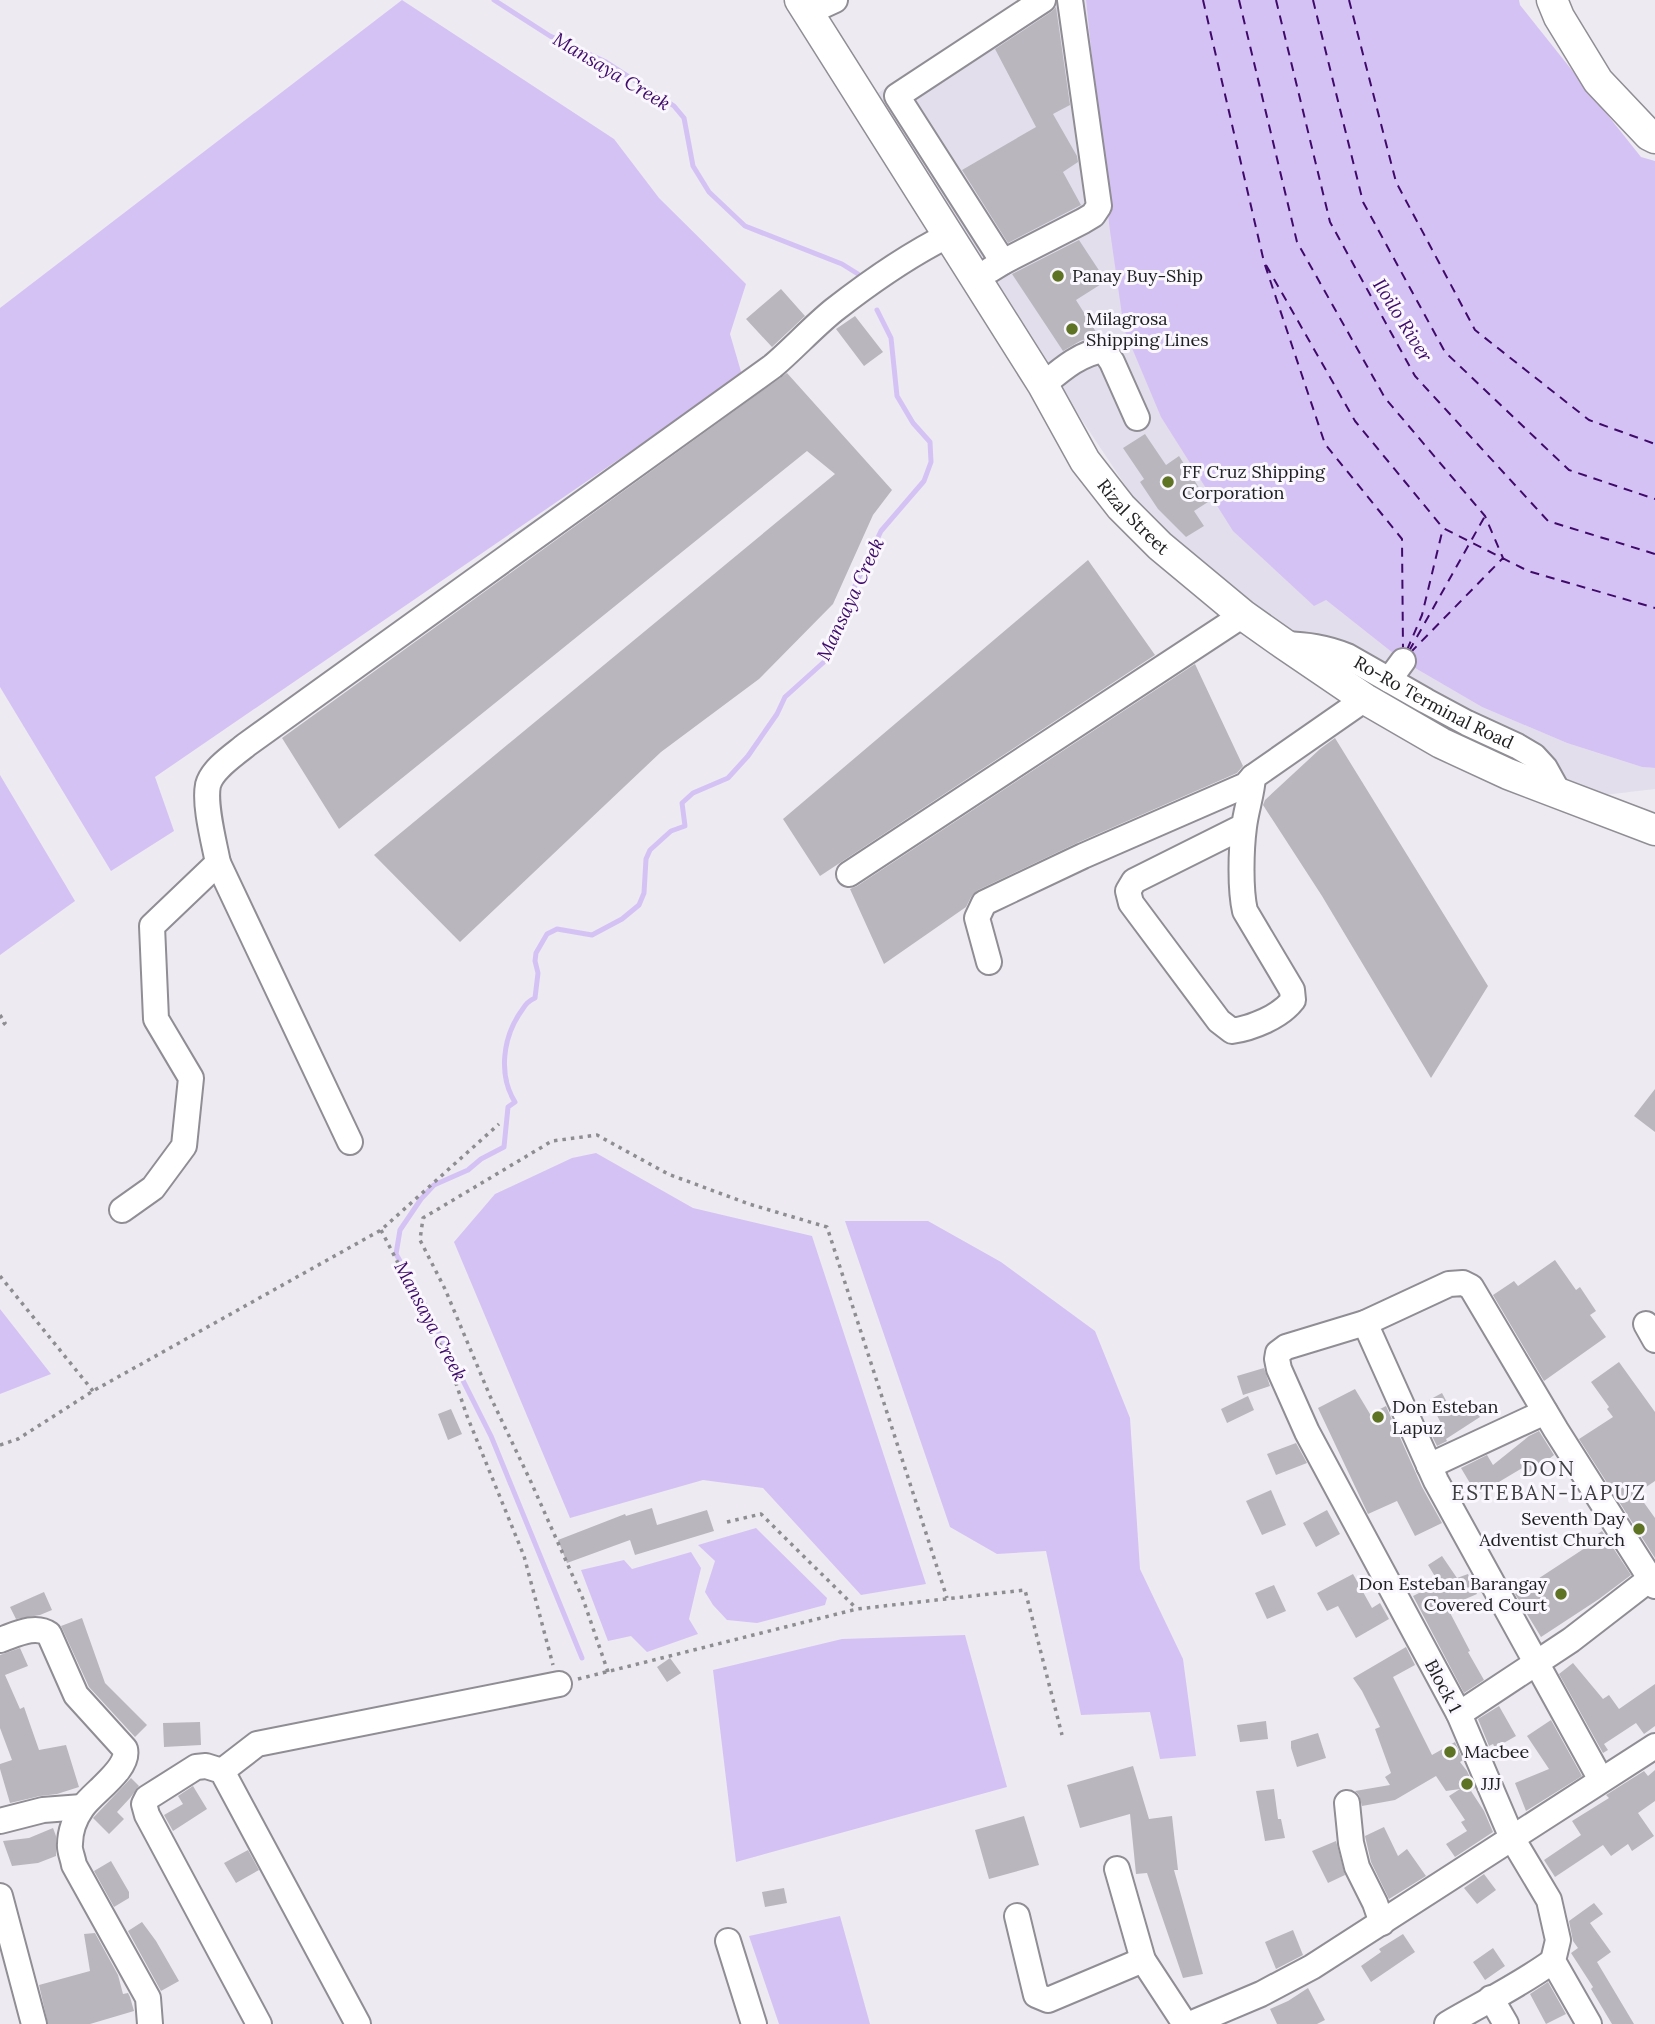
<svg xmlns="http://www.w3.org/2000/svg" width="1655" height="2024" font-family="Lora,serif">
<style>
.built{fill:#e3deec}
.water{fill:#d5c2f4}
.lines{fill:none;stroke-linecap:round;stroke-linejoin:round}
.stream{stroke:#d5c2f4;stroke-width:5}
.ferry{stroke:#400a6b;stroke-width:2;stroke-dasharray:9 7;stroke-linecap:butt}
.building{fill:#b9b7bd}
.minor-casing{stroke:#908e94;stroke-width:28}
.major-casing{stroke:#908e94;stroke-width:33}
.path{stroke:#8e8d91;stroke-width:3.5;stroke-dasharray:3.5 5;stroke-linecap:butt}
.minor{stroke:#fff;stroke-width:24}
.major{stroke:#fff;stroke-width:30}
.poi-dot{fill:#5e7323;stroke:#faf8fe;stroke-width:2.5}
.labels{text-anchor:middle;stroke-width:6;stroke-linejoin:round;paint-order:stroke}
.poi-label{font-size:18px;fill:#202022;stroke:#faf8fe;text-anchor:start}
.street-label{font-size:18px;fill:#202022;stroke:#faf8fe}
.water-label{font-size:19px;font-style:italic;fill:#400a6b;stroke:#faf8fe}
.quarter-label{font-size:21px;letter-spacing:2px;fill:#3e3d41;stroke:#faf8fe}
</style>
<rect width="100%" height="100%" fill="#edebf1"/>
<path class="built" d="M1024,0H1086L1109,224L1326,600L1403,661L1482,707L1567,743L1642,767L1655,768V789L1596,796L1452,740L1245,604L1170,539L1133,497L1048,369L878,93Z"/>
<path class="water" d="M402,0L614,139L659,198L746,284L730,334L742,375L155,777L174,831L111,871L0,687V308Z
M1086,0H1519L1520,5L1641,157L1655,161V768L1642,767L1567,743L1482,707L1403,661L1326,600L1314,606L1233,531L1161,417L1124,329L1109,224Z
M0,775L75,901L0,955Z
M596,1153L693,1208L812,1236L926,1584L861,1595L763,1488L703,1480L570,1518L454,1242L495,1194L572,1158Z
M845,1221H928L1001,1262L1095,1331L1130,1418L1140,1569L1183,1659L1196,1756L1160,1759L1150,1712L1081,1715L1046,1551L997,1554L950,1527Z
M0,1309L51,1374L0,1394Z
M756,1528L827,1598L825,1605L757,1623L727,1620L713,1605L705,1592L715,1561L698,1545Z
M691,1552L701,1568L689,1619L698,1634L647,1652L631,1636L608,1641L581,1570L624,1560L632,1569Z
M965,1635L1007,1787L736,1862L713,1670L842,1639Z
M840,1916L870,2024H779L749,1936Z"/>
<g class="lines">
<path class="stream" d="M494,0L550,36L606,62L674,106L684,118L693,166L709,192L745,226L842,264L858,274L861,280
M582,1658L491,1436L426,1307L396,1254L400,1230L421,1199L434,1185L468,1170L481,1159L504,1147L508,1107L515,1102C498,1075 503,1038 520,1013C525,1006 526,1002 535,998L538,973L535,961L536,953L547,934L557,929L592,935L622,919L639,905L644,893L646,859L650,850L671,831L685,826L682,803L693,793L728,778L748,756L777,714L785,697L825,661L831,636L881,531L924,481L931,462L930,442L913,423L897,396L891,338L877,310"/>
<path class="ferry" d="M1203,0L1264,262L1325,444L1402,539L1403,649
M1239,0L1297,242L1385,398L1485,516L1503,558L1411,652
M1276,0L1330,222L1415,376L1548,521L1655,554
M1313,0L1363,202L1445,352L1569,470L1655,499
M1349,0L1396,182L1475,330L1589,420L1655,444
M1266,265L1355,421L1443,528L1528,571L1655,608
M1407,650L1422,615L1443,528
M1409,651L1485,516"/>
</g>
<path class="building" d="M1056,7L1070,105L1053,114L1077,156L1078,162L1063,172L1081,205L1008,243L962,170L1036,127L995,49L1051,12Z
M1079,240L1106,281L1076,300L1098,335L1080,341L1063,351L1012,274Z
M781,289L805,316L772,347L746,319Z
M855,316L883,352L864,366L836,329Z
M787,373L892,490L873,515L833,604L759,679L661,752L460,942L374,855L835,474L807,451L339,829L282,738Z
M1145,434L1166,465L1179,456L1208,502L1194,511L1204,526L1186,537L1158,509L1140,482L1144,479L1123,448Z
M1088,560L1155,655L820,876L783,819Z
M1195,664L1243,766L1237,773L1077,843L978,890L971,897L966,907L884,964L850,889L857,886Z
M1335,738L1488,986L1431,1078L1322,896L1263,805L1265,800L1320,749Z
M1655,1089V1132L1634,1116Z
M1555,1260L1576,1290L1580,1287L1596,1311L1590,1315L1606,1337L1544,1381L1493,1295L1514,1281L1518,1286Z
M1619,1362L1655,1412V1481L1637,1493L1655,1518V1558L1579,1439L1613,1417L1607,1409L1609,1407L1591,1382Z
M1264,1368L1270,1386L1243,1395L1237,1376Z
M1355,1389L1370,1414L1386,1406L1422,1487L1442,1523L1415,1536L1397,1501L1368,1514L1318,1408Z
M1442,1393L1452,1412L1469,1401L1480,1417L1446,1439L1447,1441L1437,1446L1429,1430L1442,1425L1429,1400Z
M1248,1396L1254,1410L1227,1423L1221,1409Z
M451,1409L462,1434L448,1440L438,1414Z
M1539,1431L1554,1455L1530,1474L1524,1467L1477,1495L1461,1468L1487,1455L1493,1465L1529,1436Z
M1296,1443L1307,1463L1276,1475L1267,1454Z
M1271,1490L1286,1525L1262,1535L1246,1501Z
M652,1508L657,1525L707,1510L714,1531L635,1555L630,1540L567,1563L558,1540L625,1514L626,1516Z
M1327,1510L1340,1534L1316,1547L1303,1523Z
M1602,1531L1631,1575L1599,1599L1541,1637L1515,1594L1585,1548L1582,1545Z
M1442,1556L1457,1578L1468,1574L1477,1594L1447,1607L1470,1651L1468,1652L1484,1680L1464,1693L1413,1596L1439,1583L1428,1565Z
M1353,1574L1372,1608L1380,1603L1389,1619L1356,1638L1338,1606L1327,1611L1317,1593Z
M1274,1585L1286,1611L1267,1619L1255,1593Z
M44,1592L52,1610L40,1615L16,1619L10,1607Z
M82,1618L105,1683L147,1725L135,1737L89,1687L61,1626Z
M1406,1647L1415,1665L1393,1677L1432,1755L1455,1742L1463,1760L1460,1762L1467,1771L1475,1788L1471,1791L1484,1811L1493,1832L1455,1857L1446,1844L1467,1831L1461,1822L1465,1820L1449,1796L1460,1789L1446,1791L1436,1776L1395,1800L1362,1806L1359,1795L1355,1791L1390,1785L1385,1777L1391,1773L1375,1729L1380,1727L1362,1691L1353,1678Z
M20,1648L28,1666L5,1675L20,1709L24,1707L39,1750L66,1745L79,1787L57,1794L40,1796L10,1803L0,1769V1764L12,1760L0,1728V1655Z
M670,1658L681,1673L667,1682L657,1667Z
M1573,1663L1603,1699L1609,1695L1619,1709L1655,1684V1726L1644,1734L1636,1723L1604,1744L1608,1750L1603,1753L1559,1674Z
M1499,1706L1516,1736L1495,1748L1493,1744L1489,1746L1478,1719Z
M1551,1720L1582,1776L1526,1811L1515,1783L1549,1769L1527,1736Z
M1266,1721L1268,1739L1240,1742L1237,1725Z
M200,1722L201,1745L164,1747L163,1723Z
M1318,1733L1326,1758L1297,1767L1291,1748V1741Z
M1133,1766L1149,1819L1172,1816L1178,1870H1174L1203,1974L1183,1978L1147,1873L1136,1874L1130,1814L1080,1828L1067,1785Z
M1655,1770V1801L1638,1813L1654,1836L1632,1851L1628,1844L1611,1856L1603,1845L1555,1877L1544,1860L1581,1835L1572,1821L1609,1798L1606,1795L1644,1771L1648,1776Z
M131,1778L139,1786L130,1798L117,1812L124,1819L109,1834L93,1818Z
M193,1786L207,1809L173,1831L164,1815L183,1804L178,1796Z
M1274,1789L1278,1819H1281L1285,1838L1265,1841L1256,1791Z
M1024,1816L1039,1865L989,1879L975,1830Z
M1384,1827L1398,1856L1407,1849L1426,1876L1389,1899L1371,1862L1365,1836Z
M53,1828L56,1836V1856L38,1863L12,1866L3,1841L29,1838Z
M1336,1841L1345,1875L1328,1883L1312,1851Z
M248,1850L259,1870L236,1883L224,1863Z
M111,1861L129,1892V1898L114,1907L94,1871Z
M1484,1874L1496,1890L1477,1904L1464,1888Z
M784,1888L787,1903L765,1907L762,1892Z
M1594,1903L1603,1914L1590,1923L1611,1952L1597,1962L1634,2024H1612L1591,1989L1593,1987L1571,1953L1578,1948L1573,1941L1569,1921Z
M142,1922L156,1941L179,1981L161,1991L128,1931Z
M1293,1930L1303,1955L1276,1969L1265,1942Z
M95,1933L118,1975L123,1994L128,1993L130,1997L134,2011L90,2024H48L39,1985L90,1971L84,1934Z
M1403,1934L1415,1952L1371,1982L1361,1966L1381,1952L1379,1949Z
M1493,1948L1505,1966L1485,1980L1473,1962Z
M1548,1982L1566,2014L1546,2024L1530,1994Z
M1308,1988L1325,2020L1317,2024H1277L1270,2009L1288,2001Z"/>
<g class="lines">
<defs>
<g id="minor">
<path d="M809,12L835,0"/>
<path d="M1003,262L897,96L1043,0"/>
<path d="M990,270L1003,262L1083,221L1093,215L1099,206L1070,0"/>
<path d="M1043,385C1061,370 1080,353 1104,350L1112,362L1137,418"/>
<path id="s1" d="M1284,644C1307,645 1325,647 1347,656L1426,701L1467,723L1517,746L1534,756L1545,768L1560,795"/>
<path d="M1389,680L1403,661"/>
<path d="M1244,826L1134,881L1128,891L1131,903L1219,1021L1232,1031C1252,1028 1280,1017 1293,1000L1292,990L1245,911C1240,889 1241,850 1244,827C1246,810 1252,794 1253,777L1365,699"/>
<path d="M849,874L1243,615"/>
<path d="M989,962L977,918L984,903L1083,856L1246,785L1253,777"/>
<path d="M350,1142L218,863C214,842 204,805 208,785C212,769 234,755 246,745L773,366C794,348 813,327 834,310C870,282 908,255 949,235"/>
<path d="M122,1210L153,1188L184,1146L191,1078L156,1019L152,926L218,863"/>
<path d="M1365,1323L1436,1481L1601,1780"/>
<path d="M1646,1324L1655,1340"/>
<path d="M1429,1466L1545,1412"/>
<path d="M0,1640C15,1635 35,1624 49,1634L76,1695L125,1749C130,1769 93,1792 82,1808C75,1818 70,1832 70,1844C69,1850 73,1858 74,1865L148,1998L150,2024"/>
<path d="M1459,1714L1571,1640L1650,1579"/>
<path d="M222,1771L257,1744L559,1684"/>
<path d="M1347,1803L1351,1843L1357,1867L1375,1903L1382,1923"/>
<path d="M0,1821L43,1810L82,1807"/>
<path d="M1117,1869L1143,1960L1185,2024"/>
<path d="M0,1896L34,2024"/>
<path d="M1017,1916L1036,1995L1048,2000L1143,1960"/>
<path d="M728,1941L754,2024"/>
<path d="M1491,1998L1506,2024"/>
<path d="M259,2024L147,1815L144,1804L147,1798L196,1767L206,1766L222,1771L358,2024"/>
<path d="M1190,2024L1261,1994L1312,1967L1655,1746"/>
<path d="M1447,2024C1483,2003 1520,1985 1553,1961"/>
<path d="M1589,2024L1553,1961L1558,1940L1549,1900L1512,1838L1459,1714L1307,1432L1279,1369L1277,1359L1278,1353L1286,1347L1365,1323L1449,1284L1463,1283L1471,1287L1556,1430L1655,1586"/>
</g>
<g id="major">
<path id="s2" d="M800,0L1043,385L1085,461L1121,507L1160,546L1243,615L1284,644L1365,699L1441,743L1508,774L1655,830"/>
<path d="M1552,0L1559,17L1598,81L1649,135L1655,138"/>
</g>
</defs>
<use href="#minor" class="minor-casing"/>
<use href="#major" class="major-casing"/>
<path class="path" d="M0,1015L5,1023L0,1027
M381,1230L448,1360L467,1416L524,1556L553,1665
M0,1276L93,1391
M0,1445L18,1439L93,1391L381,1230L499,1124
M727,1522L761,1514L857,1609
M608,1672L583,1599L531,1482L490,1396L445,1289L420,1240L423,1218L552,1141L597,1135L668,1174L749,1204L827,1227L947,1598
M578,1679L857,1609L1025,1590L1062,1735"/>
<use href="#minor" class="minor"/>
<use href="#major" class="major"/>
</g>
<g class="poi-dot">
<circle cx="1058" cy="276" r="7"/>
<circle cx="1072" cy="329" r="7"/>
<circle cx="1168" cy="482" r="7"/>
<circle cx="1378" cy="1417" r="7"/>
<circle cx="1639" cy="1529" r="7"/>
<circle cx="1561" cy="1594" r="7"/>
<circle cx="1450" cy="1752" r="7"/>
<circle cx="1467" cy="1784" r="7"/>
</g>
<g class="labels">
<g class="poi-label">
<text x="1072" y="282">Panay Buy-Ship</text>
<text x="1086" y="325">Milagrosa<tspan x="1086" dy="21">Shipping Lines</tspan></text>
<text x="1182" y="478">FF Cruz Shipping<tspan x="1182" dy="21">Corporation</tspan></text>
<text x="1392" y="1413">Don Esteban<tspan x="1392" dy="21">Lapuz</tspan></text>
<text x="1625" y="1525" text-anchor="end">Seventh Day<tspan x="1625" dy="21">Adventist Church</tspan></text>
<text x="1547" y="1590" text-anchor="end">Don Esteban Barangay<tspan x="1547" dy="21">Covered Court</tspan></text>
<text x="1464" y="1758">Macbee</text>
<text x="1481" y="1790">JJJ</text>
</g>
<g class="street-label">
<text dy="6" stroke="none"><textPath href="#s2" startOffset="616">Rizal Street</textPath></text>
<text dy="6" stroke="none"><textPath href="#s1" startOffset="163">Ro-Ro Terminal Road</textPath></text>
<text transform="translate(1443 1686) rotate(62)" y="6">Block 1</text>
</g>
<g class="water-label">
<text transform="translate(612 71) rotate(31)" y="7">Mansaya Creek</text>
<text transform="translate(1403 320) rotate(58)" y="7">Iloilo River</text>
<text transform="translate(850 599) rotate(-65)" y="7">Mansaya Creek</text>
<text transform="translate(431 1321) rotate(62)" y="7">Mansaya Creek</text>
</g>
<g class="quarter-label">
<text x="1549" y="1476">DON<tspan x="1549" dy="24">ESTEBAN-LAPUZ</tspan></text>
</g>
</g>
</svg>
